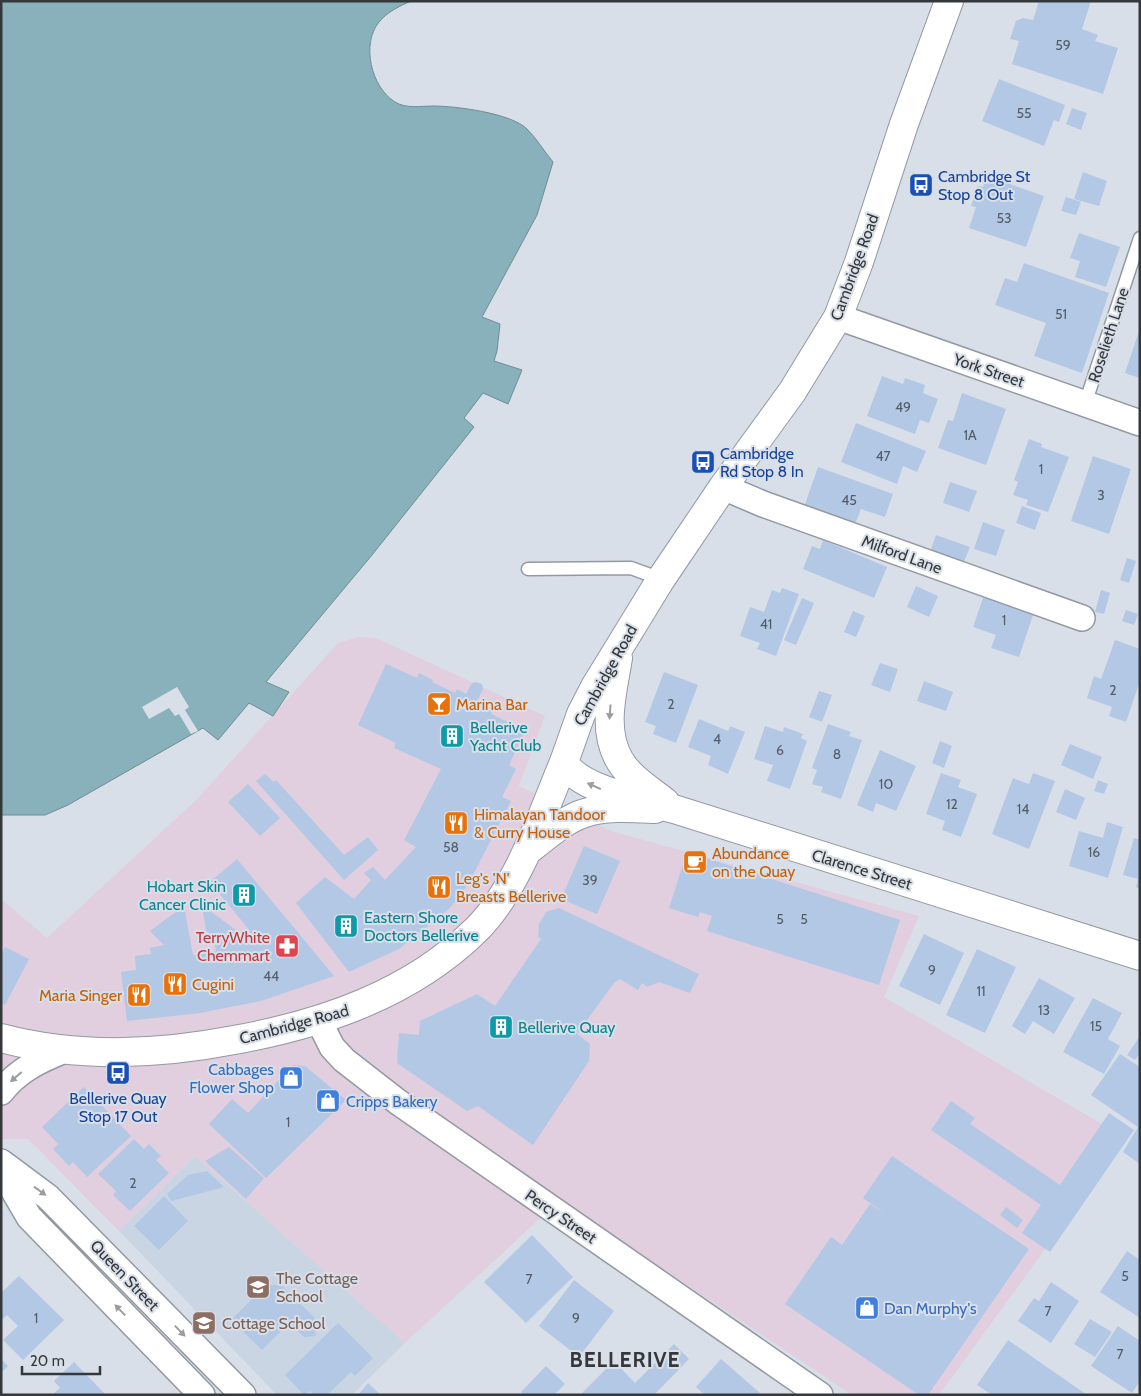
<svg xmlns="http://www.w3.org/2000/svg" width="1141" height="1396" font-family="Cabin,sans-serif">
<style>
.commercial{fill:#e1cedf}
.built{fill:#cad5e4}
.water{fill:#88b1bb;stroke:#6f8d95}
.pier{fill:#d9dfe8}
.building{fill:#b3c8e5}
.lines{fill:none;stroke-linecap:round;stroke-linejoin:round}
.service-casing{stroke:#9399a2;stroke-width:15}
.minor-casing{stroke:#9399a2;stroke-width:28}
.tertiary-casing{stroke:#9399a2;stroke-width:30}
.secondary-casing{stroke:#9399a2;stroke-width:30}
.service{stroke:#fff;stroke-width:12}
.minor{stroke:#fff;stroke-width:25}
.tertiary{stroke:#fff;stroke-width:28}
.secondary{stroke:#fff;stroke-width:28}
.oneway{fill:#9a9c9d}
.labels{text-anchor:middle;stroke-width:4;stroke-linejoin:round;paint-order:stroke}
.number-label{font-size:14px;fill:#545c66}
.transit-label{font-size:16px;fill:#164399;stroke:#d9dfe8;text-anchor:start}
.street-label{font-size:16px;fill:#35383b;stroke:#d9dfe8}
.food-label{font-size:16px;fill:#c56008;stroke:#d9dfe8;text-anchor:start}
.culture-label{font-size:16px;fill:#0d838f;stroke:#d9dfe8;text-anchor:start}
.health-label{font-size:16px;fill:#be3a42;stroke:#d9dfe8;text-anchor:end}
.shop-label{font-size:16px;fill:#366cbe;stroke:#d9dfe8;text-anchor:start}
.education-label{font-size:16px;fill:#785e54;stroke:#d9dfe8;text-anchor:start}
.district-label{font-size:21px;font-weight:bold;letter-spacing:1px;fill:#35383b;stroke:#d9dfe8}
</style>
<rect width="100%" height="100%" fill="#d9dfe8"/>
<path class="commercial" d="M358,637L376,638L545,716L519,786L611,831L919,916L884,997L1126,1138L939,1395H852L560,1200L405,1343L195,1156L119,1231L28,1139H1V899L47,938L197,799L338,643Z"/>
<path class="built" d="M195,1156L405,1343L352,1395H277L119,1231Z"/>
<path class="water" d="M1,1H411C400,6 387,12 379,22C361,44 371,87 395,102C406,109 421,106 433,106C455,106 511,113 527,129C537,139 544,151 553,162L537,215L482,317L500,324L497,351L494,361L522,370L508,404L483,393L464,418L474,427L372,555L266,682L289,692L273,716L249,703L218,740L203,728L68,805L45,815H1Z"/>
<path class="pier" d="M177,687L189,707L185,710L198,731L191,734L179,714L175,716L169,708L149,719L142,707Z"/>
<path class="building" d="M1039,1H1091L1082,29L1098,35L1095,41L1118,48L1103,94L1012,64L1019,41L1010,39L1016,21L1023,18L1033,20Z
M999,79L1065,105L1059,122L1054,120L1044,146L982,121Z
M1072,108L1087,113L1081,130L1066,124Z
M1083,172L1107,181L1099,206L1074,199Z
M987,176L1044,196L1026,247L969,228L976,207L971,206L978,186L983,187Z
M1066,197L1081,202L1076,215L1061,211Z
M1079,233L1120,247L1106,287L1075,277L1080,261L1070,258Z
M1024,263L1109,293L1082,373L1034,356L1046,323L995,305L1005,278L1017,282Z
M1139,331H1140V378L1125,373Z
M882,376L903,384L905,378L925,385L923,393L938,399L929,423L920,420L915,434L867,416Z
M962,393L1006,409L986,465L938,448L948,420L953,421Z
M856,423L926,451L917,472L903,466L897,484L841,462Z
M1029,439L1042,444L1041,447L1069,457L1048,512L1026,505L1028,500L1013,495L1018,482L1014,480Z
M1093,456L1131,469L1109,534L1071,521Z
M818,467L893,494L885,517L861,509L855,524L804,507Z
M950,482L977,491L969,512L943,503Z
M1022,506L1041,513L1035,530L1016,523Z
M983,522L1005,530L996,556L974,549Z
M936,535L970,547L963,564L930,552Z
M823,540L887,567L874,598L803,569L812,546L820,549Z
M1127,558L1136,561L1129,583L1120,580Z
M916,586L938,596L929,617L907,607Z
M782,588L799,594L776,656L757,649L760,643L740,636L750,607L764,612L772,590L780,593Z
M1101,590L1110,593L1104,614L1095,612Z
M984,595L1034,612L1019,657L991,648L996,635L973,627Z
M802,598L814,603L796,645L784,640Z
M1126,610L1138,614L1134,625L1122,621Z
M853,611L865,616L856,637L844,632Z
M1115,640L1140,649V681L1126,722L1109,716L1112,707L1087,698L1094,676L1101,679Z
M880,663L898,669L890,692L871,685Z
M386,664L417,678L419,673L433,680L432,682L455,693L457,689L466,694L471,684L475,682L482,684L483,689L477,701L494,709L491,714L525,730L509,765L516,769L502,797L511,801L473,875L462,893L449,909L399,949L349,972L296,903L325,877L354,899L371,880L364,873L373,867L385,880L416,847L404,840L441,769L394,748L396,743L358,725Z
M664,672L698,685L676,743L653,734L656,726L645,722Z
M924,681L953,692L946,711L917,701Z
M819,691L832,695L822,722L809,717Z
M699,719L728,731L730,726L745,732L728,774L708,765L711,756L688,747Z
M828,724L851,732L849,736L862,740L841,799L821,792L823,787L812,784L817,770L812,768Z
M765,726L783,732L784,727L803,734L801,738L807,741L790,789L767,781L773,765L754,759Z
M940,741L952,746L944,768L932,763Z
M1070,744L1102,757L1093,779L1061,765Z
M880,750L916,766L896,811L876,803L873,812L857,805Z
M941,773L961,780L958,787L977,794L961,837L942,830L945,821L926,814Z
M1033,773L1055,781L1029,849L992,834L1013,778L1029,784Z
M265,774L274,782L276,780L344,855L368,837L378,850L344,880L256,781Z
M1098,780L1108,784L1104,794L1094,791Z
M248,784L280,818L260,836L228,802Z
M1065,789L1085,798L1076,820L1056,812Z
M1107,822L1123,827L1108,878L1069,866L1079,831L1103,838Z
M1134,838L1140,840V889L1136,887L1138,879L1123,875Z
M584,846L620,861L597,914L561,899Z
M687,852L900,920L879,985L707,931L712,916L700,912L698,917L669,908Z
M237,859L334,976L261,1001L200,1013L127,1021L121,972L136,970L135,956L151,954L150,948L164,945L150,931L184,906L193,955L216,951L214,937L206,931L202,905L248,939L250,931L210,882Z
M559,908L699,974L690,993L659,982L647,987L642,983L638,990L620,979L614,983L577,1034L590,1044L589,1061L533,1145L478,1106L467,1111L397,1063L399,1033L419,1035L420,1021L477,994L495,1006L541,939L538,937L539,924L546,912Z
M924,934L964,953L940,1005L899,986Z
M5,947L29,959L5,1005L1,1003V955Z
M977,949L1016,967L985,1033L946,1015Z
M1039,978L1075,998L1054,1034L1033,1021L1025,1034L1012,1026Z
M1093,998L1122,1013L1108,1039L1120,1046L1104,1074L1063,1052Z
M1140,1036V1053L1135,1060L1127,1055Z
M1120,1054L1140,1067V1164L1123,1152L1138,1127L1091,1095Z
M293,1065L305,1066L346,1100L266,1178L209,1124L232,1099L248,1113Z
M84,1087L131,1136L87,1177L73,1162L69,1166L53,1149L58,1144L42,1127Z
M951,1101L975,1118L970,1124L1060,1185L1109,1113L1134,1130L1050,1252L1022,1233L1041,1205L931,1130Z
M134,1139L144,1149L149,1144L161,1156L156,1160L169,1173L130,1211L113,1195L116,1191L98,1174Z
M229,1147L264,1178L246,1199L205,1161Z
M892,1156L1029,1249L928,1395H919L785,1304L831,1237L842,1245L870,1204L886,1214L863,1198Z
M207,1171L224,1187L171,1201L167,1194L188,1175Z
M164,1196L188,1221L159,1250L134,1226Z
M1006,1207L1023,1220L1017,1228L1000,1215Z
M532,1235L573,1277L526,1323L484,1282Z
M1127,1251L1140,1260V1318L1100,1292Z
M19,1276L64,1320L23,1360L3,1340L18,1326L7,1315L1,1321V1293Z
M574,1280L614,1311L579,1357L539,1326Z
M1051,1282L1079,1301L1051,1343L1018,1321L1034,1298L1039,1301Z
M266,1285H281L314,1317L316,1336L304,1337L289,1323L262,1350L231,1320Z
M1090,1319L1112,1332L1095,1357L1074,1344Z
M338,1323L373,1358L355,1376L351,1372L327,1395H314L310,1391L304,1395L285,1375Z
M1118,1326L1140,1341V1381L1132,1393L1091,1366Z
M1008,1340L1087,1395H992L977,1385Z
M674,1344L689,1359L654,1395H580L614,1361L635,1383Z
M1,1359L8,1366L1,1373Z
M721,1359L760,1393L758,1395H705L696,1387Z
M74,1362L106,1395H52L60,1388L54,1381Z
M546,1366L565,1384L554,1395H524L521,1392Z
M368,1383L381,1395H358Z"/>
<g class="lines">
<defs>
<path id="service" d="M1085,404L1140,238
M528,569L631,568L661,579"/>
<path id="minor" d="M838,317L1140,423
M723,487L763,504L1082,618
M319,1021L332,1047L344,1060L398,1102L820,1395
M1,1092C18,1070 40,1060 65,1050
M1,1162L48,1197L243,1395
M1,1169L29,1217L202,1395"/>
<path id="tertiary" d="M527,851C545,838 564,819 585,813C607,806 632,808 655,809
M1,1038C77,1058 157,1055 234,1040C323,1024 411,994 477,929C518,888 542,814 564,762"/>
<path id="secondary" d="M949,1L904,124L859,262L838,317L792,392L723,487L661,579L620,646L596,685L581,714L564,762C578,790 645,801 674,809L1140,956
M618,658C613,691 601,730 620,761C630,778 650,790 665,802"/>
</defs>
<use href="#service" class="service-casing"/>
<use href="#minor" class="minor-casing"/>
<use href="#tertiary" class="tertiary-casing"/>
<use href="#secondary" class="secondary-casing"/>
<use href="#service" class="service"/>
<use href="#minor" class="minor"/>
<use href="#tertiary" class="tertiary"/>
<use href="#secondary" class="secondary"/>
</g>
<defs><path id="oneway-solid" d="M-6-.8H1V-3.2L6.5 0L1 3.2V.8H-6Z" transform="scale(1.25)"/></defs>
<g class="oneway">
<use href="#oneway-solid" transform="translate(610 712) rotate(94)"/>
<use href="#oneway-solid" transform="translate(594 786) rotate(-156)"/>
<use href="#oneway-solid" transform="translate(16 1077) rotate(139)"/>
<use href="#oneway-solid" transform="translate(40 1191) rotate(36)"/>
<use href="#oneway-solid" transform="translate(120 1310) rotate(-134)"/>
<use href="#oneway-solid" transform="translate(180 1331) rotate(46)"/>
</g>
<defs>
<symbol id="bus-square" viewBox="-11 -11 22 22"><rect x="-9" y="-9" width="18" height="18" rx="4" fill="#1a4fb4" stroke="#d9dfe8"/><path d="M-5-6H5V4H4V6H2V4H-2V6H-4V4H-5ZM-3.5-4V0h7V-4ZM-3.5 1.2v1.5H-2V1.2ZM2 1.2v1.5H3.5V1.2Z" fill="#fff"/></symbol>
<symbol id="bar-square" viewBox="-11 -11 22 22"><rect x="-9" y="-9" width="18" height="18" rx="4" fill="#e8710a" stroke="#d9dfe8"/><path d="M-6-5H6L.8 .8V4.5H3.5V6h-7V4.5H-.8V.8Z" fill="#fff"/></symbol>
<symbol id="building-square" viewBox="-11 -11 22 22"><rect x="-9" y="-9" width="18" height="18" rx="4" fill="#0f9aa8" stroke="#d9dfe8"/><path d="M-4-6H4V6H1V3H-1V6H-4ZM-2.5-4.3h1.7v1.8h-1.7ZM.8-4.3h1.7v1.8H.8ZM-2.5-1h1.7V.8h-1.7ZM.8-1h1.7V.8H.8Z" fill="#fff"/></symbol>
<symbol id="restaurant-square" viewBox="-11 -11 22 22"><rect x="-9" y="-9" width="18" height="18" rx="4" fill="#e8710a" stroke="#d9dfe8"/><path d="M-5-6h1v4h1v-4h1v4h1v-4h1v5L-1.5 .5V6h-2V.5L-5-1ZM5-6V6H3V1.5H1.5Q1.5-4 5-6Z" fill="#fff"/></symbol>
<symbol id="cafe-square" viewBox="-11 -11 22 22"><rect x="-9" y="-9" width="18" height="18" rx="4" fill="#e8710a" stroke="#d9dfe8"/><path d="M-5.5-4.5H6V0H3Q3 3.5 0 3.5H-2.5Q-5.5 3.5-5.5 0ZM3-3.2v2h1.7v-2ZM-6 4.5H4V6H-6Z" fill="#fff"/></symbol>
<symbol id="pharmacy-square" viewBox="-11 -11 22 22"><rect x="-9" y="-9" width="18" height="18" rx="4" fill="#e0444e" stroke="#d9dfe8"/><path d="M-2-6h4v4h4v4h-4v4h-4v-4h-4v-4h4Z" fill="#fff"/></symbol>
<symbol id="shop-square" viewBox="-11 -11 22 22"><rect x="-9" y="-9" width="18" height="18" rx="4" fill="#3f7fe0" stroke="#d9dfe8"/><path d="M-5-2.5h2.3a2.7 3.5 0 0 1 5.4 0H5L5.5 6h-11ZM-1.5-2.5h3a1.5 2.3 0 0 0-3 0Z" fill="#fff"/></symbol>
<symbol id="school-square" viewBox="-11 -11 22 22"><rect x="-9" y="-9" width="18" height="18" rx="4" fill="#8d6e63" stroke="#d9dfe8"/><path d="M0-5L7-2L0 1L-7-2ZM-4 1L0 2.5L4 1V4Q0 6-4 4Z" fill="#fff"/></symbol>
</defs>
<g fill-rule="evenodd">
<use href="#bus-square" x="907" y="171" width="28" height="28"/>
<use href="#bus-square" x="689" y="448" width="28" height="28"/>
<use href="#bar-square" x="425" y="690" width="28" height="28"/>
<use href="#building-square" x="438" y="722" width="28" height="28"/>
<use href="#restaurant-square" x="442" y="809" width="28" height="28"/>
<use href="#cafe-square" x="681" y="848" width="28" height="28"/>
<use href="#restaurant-square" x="425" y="873" width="28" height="28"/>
<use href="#building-square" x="230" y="881" width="28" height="28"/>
<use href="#building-square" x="332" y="912" width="28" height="28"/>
<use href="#pharmacy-square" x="273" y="932" width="28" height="28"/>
<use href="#restaurant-square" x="161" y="970" width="28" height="28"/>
<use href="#restaurant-square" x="125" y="981" width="28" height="28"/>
<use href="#building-square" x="487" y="1013" width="28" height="28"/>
<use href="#bus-square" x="104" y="1059" width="28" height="28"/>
<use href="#shop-square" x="277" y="1064" width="28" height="28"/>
<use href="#shop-square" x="314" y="1087" width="28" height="28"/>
<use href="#school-square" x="244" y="1273" width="28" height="28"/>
<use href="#shop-square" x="853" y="1294" width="28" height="28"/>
<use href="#school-square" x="190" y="1309" width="28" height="28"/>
</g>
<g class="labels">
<g class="number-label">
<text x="1063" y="50">59</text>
<text x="1024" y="118">55</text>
<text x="1004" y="223">53</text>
<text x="1061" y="319">51</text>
<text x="903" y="412">49</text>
<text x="970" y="440">1A</text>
<text x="883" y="461">47</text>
<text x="1041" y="474">1</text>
<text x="1101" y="500">3</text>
<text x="849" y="505">45</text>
<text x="1004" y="625">1</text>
<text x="766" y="629">41</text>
<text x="1113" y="695">2</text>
<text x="671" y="709">2</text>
<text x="717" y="744">4</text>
<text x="780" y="755">6</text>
<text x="837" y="759">8</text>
<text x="886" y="789">10</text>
<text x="952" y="809">12</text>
<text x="1023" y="814">14</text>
<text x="451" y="852">58</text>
<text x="1094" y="857">16</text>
<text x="590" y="885">39</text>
<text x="780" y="924">5</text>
<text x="804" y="924">5</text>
<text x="932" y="975">9</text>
<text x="271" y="981">44</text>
<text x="981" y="996">11</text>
<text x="1044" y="1015">13</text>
<text x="1096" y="1031">15</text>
<text x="288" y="1127">1</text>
<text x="133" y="1188">2</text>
<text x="1125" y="1281">5</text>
<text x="529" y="1284">7</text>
<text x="1048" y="1316">7</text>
<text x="36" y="1323">1</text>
<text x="576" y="1323">9</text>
<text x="1120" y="1359">7</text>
</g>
<g class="transit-label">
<text x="938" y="182">Cambridge St<tspan x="938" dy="18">Stop 8 Out</tspan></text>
<text x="720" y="459">Cambridge<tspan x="720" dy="18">Rd Stop 8 In</tspan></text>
<text x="118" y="1104" text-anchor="middle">Bellerive Quay<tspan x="118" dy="18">Stop 17 Out</tspan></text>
</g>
<g class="street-label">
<text transform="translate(854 267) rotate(-70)" y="6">Cambridge Road</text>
<text transform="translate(1108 335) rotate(-72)" y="6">Roselieth Lane</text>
<text transform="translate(989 370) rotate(19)" y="6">York Street</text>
<text transform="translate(902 554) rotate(20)" y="6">Milford Lane</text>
<text transform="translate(605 675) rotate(-61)" y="6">Cambridge Road</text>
<text transform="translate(862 869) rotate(17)" y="6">Clarence Street</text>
<text transform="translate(294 1024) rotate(-15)" y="6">Cambridge Road</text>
<text transform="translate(561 1216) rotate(34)" y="6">Percy Street</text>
<text transform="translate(125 1275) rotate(46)" y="6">Queen Street</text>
</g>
<g class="food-label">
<text x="456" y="710">Marina Bar</text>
<text x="474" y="820">Himalayan Tandoor<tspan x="474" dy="18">&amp; Curry House</tspan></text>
<text x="712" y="859">Abundance<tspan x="712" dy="18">on the Quay</tspan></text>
<text x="456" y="884">Leg's 'N'<tspan x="456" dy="18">Breasts Bellerive</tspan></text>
<text x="192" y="990">Cugini</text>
<text x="122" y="1001" text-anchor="end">Maria Singer</text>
</g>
<g class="culture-label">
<text x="470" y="733">Bellerive<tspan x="470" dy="18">Yacht Club</tspan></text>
<text x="226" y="892" text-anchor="end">Hobart Skin<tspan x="226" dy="18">Cancer Clinic</tspan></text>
<text x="364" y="923">Eastern Shore<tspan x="364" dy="18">Doctors Bellerive</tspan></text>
<text x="518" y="1033">Bellerive Quay</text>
</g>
<g class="health-label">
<text x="270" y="943">TerryWhite<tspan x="270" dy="18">Chemmart</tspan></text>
</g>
<g class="shop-label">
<text x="274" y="1075" text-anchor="end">Cabbages<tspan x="274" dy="18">Flower Shop</tspan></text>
<text x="346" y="1107">Cripps Bakery</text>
<text x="884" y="1314">Dan Murphy's</text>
</g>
<g class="education-label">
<text x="276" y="1284">The Cottage<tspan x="276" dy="18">School</tspan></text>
<text x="222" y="1329">Cottage School</text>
</g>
<g class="district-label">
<text x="625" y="1367">BELLERIVE</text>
</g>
</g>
<rect width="1141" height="1396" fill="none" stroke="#35383b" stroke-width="5"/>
<path d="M22 1366v8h78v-8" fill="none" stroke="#35383b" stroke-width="2.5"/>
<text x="30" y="1366" font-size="15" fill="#35383b" stroke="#d9dfe8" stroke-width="4" paint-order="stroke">20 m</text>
</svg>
